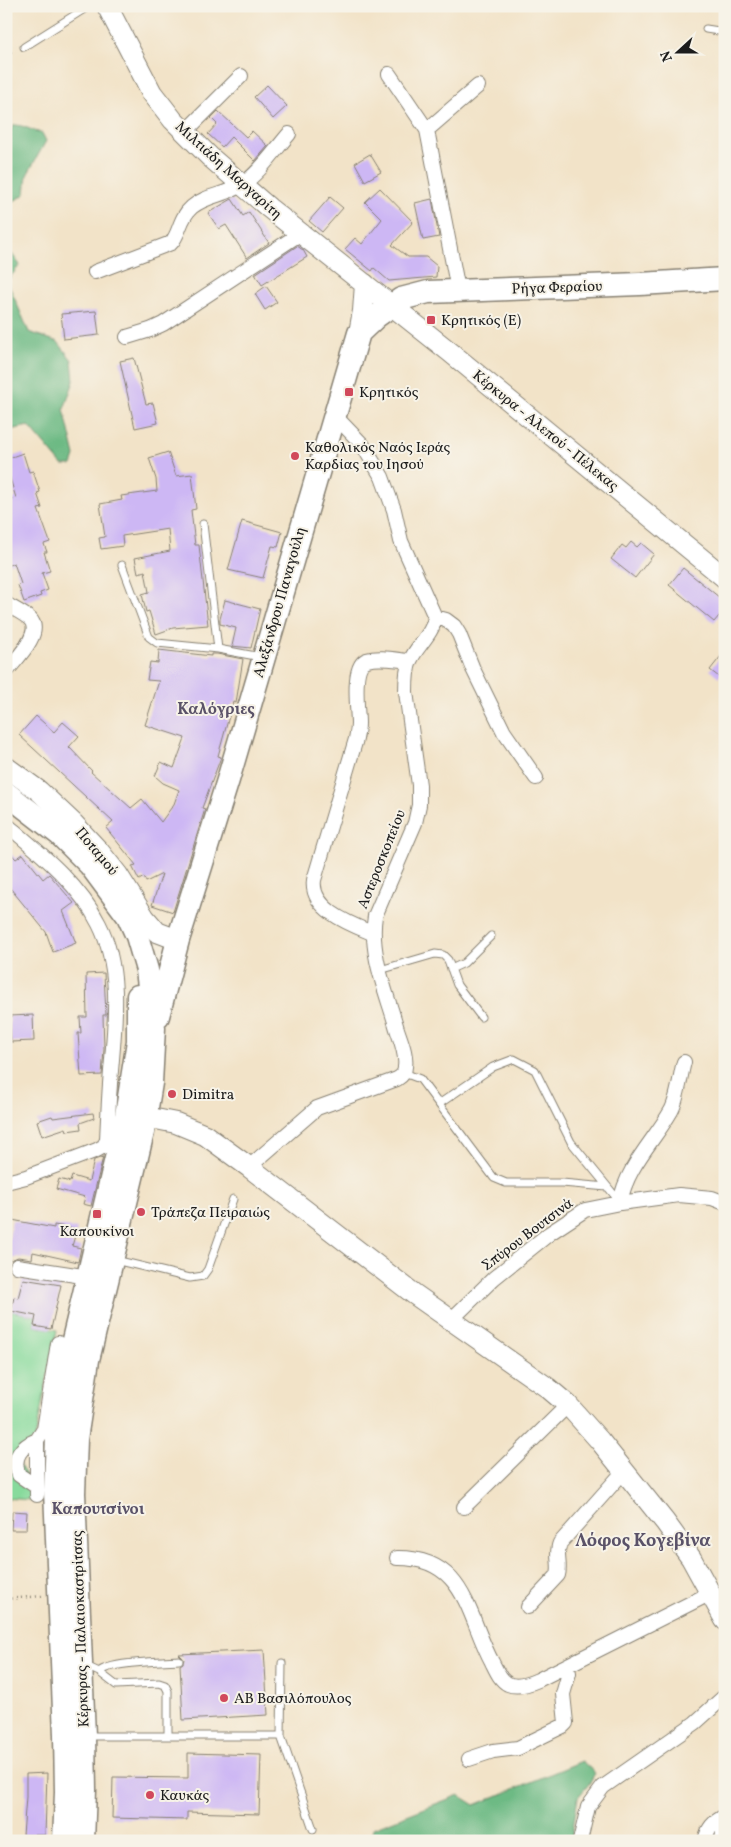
<svg xmlns="http://www.w3.org/2000/svg" width="731" height="1847" font-family="Vollkorn,serif">
<style>
.green{fill:#87da9c;stroke:#527b5c}
.forest{fill:#6dba84;stroke:#446b50}
.building{fill:#cdb7f4}
.lines{fill:none;stroke-linecap:round;stroke-linejoin:round}
.lane-casing{stroke:#878072;stroke-width:9}
.street-casing{stroke:#878072;stroke-width:16}
.secondary-casing{stroke:#878072;stroke-width:22}
.primary-casing{stroke:#878072;stroke-width:25}
.path{stroke:#878072;stroke-width:2.5;stroke-dasharray:1 4;stroke-linecap:butt}
.lane{stroke:#fff;stroke-width:7}
.street{stroke:#fff;stroke-width:14}
.secondary{stroke:#fff;stroke-width:20}
.primary{stroke:#fff;stroke-width:22}
.poi-dot{fill:#d1495b;stroke:#f7f3e8;stroke-width:2}
.labels{text-anchor:middle;stroke-width:4;stroke-linejoin:round;paint-order:stroke}
.street-label{font-size:15px;fill:#1c1c1c;stroke:#f7f3e8}
.poi-label{font-size:15px;fill:#1c1c1c;stroke:#f7f3e8;text-anchor:start}
.neighbourhood-label{font-size:16px;font-weight:bold;fill:#5a5268;stroke:#f7f3e8}
.quarter-label{font-size:18px;font-weight:bold;fill:#5a5268;stroke:#f7f3e8}
</style>
<rect width="100%" height="100%" fill="#f7f3e8"/>
<filter id="ink" filterUnits="userSpaceOnUse"><feTurbulence type="fractalNoise" baseFrequency=".02" numOctaves="2"/><feDisplacementMap in="SourceGraphic" scale="10" xChannelSelector="R" yChannelSelector="G"/><feConvolveMatrix kernelMatrix="1 2 1 2 8 2 1 2 1" color-interpolation-filters="sRGB"/></filter>
<filter id="wash" filterUnits="userSpaceOnUse"><feTurbulence type="fractalNoise" baseFrequency=".0096" numOctaves="4" result="noise"/><feDisplacementMap in="SourceGraphic" scale="20" xChannelSelector="R" yChannelSelector="G"/><feGaussianBlur stdDeviation="1.12" result="paint"/><feColorMatrix in="noise" values="0 0 0 0 0 0 0 0 0 0 0 0 0 0 0 0 0 1.4 0 .05"/><feComposite in="paint" operator="in"/></filter>
<g filter="url(#wash)">
<rect width="100%" height="100%" fill="#f2e3c8"/>
<path class="green" d="M11,1311L36,1316L34,1326L57,1330L35,1439L15,1455L32,1487L31,1500L6,1498V1313L11,1314Z"/>
<path class="forest" d="M14,125C25,125 31,131 42,133L46,141L27,175L25,194L6,206V137Z
M6,246L20,265L7,281L29,332L58,342L72,360L74,381L64,409L75,456L72,465H62L29,426L10,430L6,434Z
M582,1761L595,1773L589,1784L578,1797L571,1841H370L373,1828L459,1795L475,1805Z"/>
<g id="blocks">
<path class="building" d="M267,85L287,106L273,119L254,97Z
M218,111L246,137L252,131L268,146L255,161L231,137L222,147L208,134L217,124L211,118Z
M370,154L381,172L365,181L355,163Z
M380,188L413,222L392,245L408,257H426L437,266L436,277L389,281L374,268L372,271L345,249L355,238L362,244L382,219L365,202Z
M330,197L343,208L322,232L309,221Z
M232,199L243,216L249,212L269,243L247,258L226,225L219,229L208,213Z
M432,199L439,237L423,240L415,203Z
M297,246L303,250L307,257L262,285L255,274Z
M266,286L277,302L265,310L255,294Z
M96,311L99,335L64,339L61,314Z
M134,358L146,404L153,403L158,423L135,428L120,361Z
M168,452L176,476L192,474L196,509L191,510L195,545H199L208,625L173,628L156,634L149,611L146,612L142,594L149,592L145,571L138,573L135,558L170,551L168,529L122,536L123,546L101,549L99,538L105,537L100,504L122,500L121,496L157,491L156,479L149,458Z
M23,453L29,472L33,471L40,492L37,493L42,508L38,509L50,542L44,544L47,552H44L50,571L42,573L48,590L40,593L41,596L24,602L18,585L21,584L14,563L6,566V501L16,498L9,475L6,476V459Z
M242,521L282,532L278,547L272,546L263,578L228,570Z
M631,542L637,547L641,543L654,554L635,578L611,559L622,545L626,548Z
M683,568L725,602V609L714,622L669,585Z
M225,600L260,609L251,648L232,646L236,628L220,624V619Z
M159,650L211,656V654H217L243,659L236,703L233,702L218,756L221,757L202,808L205,809L173,912L152,905L162,874L146,882L144,877L139,880L132,866L136,865L106,828L113,822L19,735L36,716L54,732L63,722L79,736L69,747L92,771L91,772L131,808L142,799L161,822L174,804L179,790L163,783L155,776L161,762L174,768L185,738L145,725L159,681L147,680L150,662L158,663Z
M725,651V669L719,677L710,670Z
M6,848L16,859L23,854L43,879L49,874L74,903L63,911L76,943L53,952L46,932L6,883Z
M104,973L106,1015H103L104,1049L102,1075L81,1076L78,1033H81L80,1017H87L86,974Z
M33,1015L34,1041L11,1042L9,1016Z
M93,1113L94,1118L80,1123L81,1129L67,1131L66,1128L42,1136L37,1121L52,1116L53,1118Z
M103,1157L91,1206L83,1204L85,1197L56,1189L59,1179L70,1182L72,1176L89,1181L94,1160Z
M12,1220L54,1228V1225L77,1229L72,1246L81,1248L78,1262L33,1252L32,1259L18,1257L11,1260L6,1259Z
M23,1279L61,1285L51,1329L34,1326L36,1316L11,1311L14,1297L18,1298Z
M12,1511L27,1512L26,1530H11Z
M264,1650L268,1715L183,1720L180,1665L183,1663L184,1659L179,1654Z
M188,1753L261,1755L259,1814L187,1812V1820L112,1818L113,1777L188,1778Z
M47,1773L45,1835H23L26,1797V1774Z"/>
</g>
</g>
<g filter="url(#ink)">
<use href="#blocks" fill-opacity="0" stroke="#878072" stroke-width="1"/>
<g class="lines">
<defs>
<path id="lane" d="M706,29L725,32
M24,47L89,6
M203,524L218,649
M122,565L149,637L157,643L218,649L261,657
M451,969L464,963L491,936
M380,970L435,954L443,955L448,960L457,985L481,1017
M404,1073L420,1079L494,1178L506,1183H562L607,1187
M439,1104L493,1067L514,1059L535,1070L571,1142L620,1202
M115,1260L190,1278L203,1276L208,1269L233,1199
M84,1665L99,1672L116,1685L159,1683L165,1685L168,1691V1736
M99,1672C108,1662 164,1661 179,1660
M87,1736H281L313,1829
M281,1736L282,1663"/>
<path id="street" d="M389,74L427,130L458,290
M427,130L478,86
M184,133L241,76
M95,272L171,243C180,234 179,218 192,207C206,195 226,195 241,185C257,176 276,149 289,134
M127,337L150,330L163,324L301,233
M6,604C14,609 23,613 30,619C44,633 15,660 6,672
M435,617L446,620L454,626L459,634L473,669L504,732L536,778
M6,824C40,853 79,884 99,924C122,969 115,1023 111,1071C109,1094 108,1117 107,1140L121,1143
M372,933C350,924 310,909 314,880L356,739C357,734 358,728 358,723C358,710 351,665 367,660C379,656 397,660 410,661
M249,1167L317,1108L397,1079C402,1076 405,1073 405,1067C407,1055 401,1041 397,1029C387,993 369,954 375,916L415,823L419,805V785L406,692C406,682 406,670 410,661C417,645 433,634 435,617L401,541L394,510L382,477L362,444L334,415
M6,1182L26,1177L97,1150L104,1146L107,1140
M620,1203C626,1167 654,1141 671,1111C678,1099 680,1076 684,1062
M17,1266L89,1277
M451,1320L494,1278L550,1233L585,1210L620,1203L679,1195L712,1198L725,1203
M37,1487L19,1475C11,1457 22,1446 37,1440
M37,1495V1440L44,1429L58,1343
M464,1507L568,1405
M397,1558C466,1557 467,1616 492,1662C496,1670 500,1680 508,1684C517,1688 529,1684 538,1680L711,1593
M528,1607L558,1575C561,1564 555,1554 560,1543L625,1470
M469,1759L493,1751L518,1748L563,1726L566,1723L563,1694L569,1673L567,1666
M580,1841L588,1807L603,1787L695,1723L725,1696
M705,1841C708,1828 713,1822 725,1816
M722,1841L725,1817"/>
<path id="secondary" d="M107,6L152,93L173,120L210,157L269,208L450,352L725,578
M359,333L363,311L365,284
M6,767L39,791L73,823L99,851L118,875L145,918L157,932L178,940
M130,1116L146,1117L176,1123L205,1135L249,1167L414,1294L548,1388L568,1405L600,1441L665,1522L691,1558L725,1620"/>
<path id="primary" d="M6,793L59,834L90,865L128,916L137,936L147,970L154,1028L151,1083L143,1132L88,1360L76,1439L74,1493L84,1736L85,1790L83,1841
M158,1016L178,940L228,780L359,333L377,316L401,299L428,292L640,284L725,279
M64,1841L66,1792L65,1735L55,1490L57,1437L69,1357L126,1116L138,1041V996"/>
</defs>
<use href="#lane" class="lane-casing"/>
<use href="#street" class="street-casing"/>
<use href="#secondary" class="secondary-casing"/>
<use href="#primary" class="primary-casing"/>
<path class="path" d="M6,54L14,51
M6,1599L42,1596"/>
<use href="#lane" class="lane"/>
<use href="#street" class="street"/>
<use href="#secondary" class="secondary"/>
<use href="#primary" class="primary"/>
</g>
</g>
<g class="poi-dot">
<rect x="426" y="315" width="10" height="10" rx="2.5"/>
<rect x="344" y="387" width="10" height="10" rx="2.5"/>
<circle cx="295" cy="456" r="5"/>
<circle cx="172" cy="1094" r="5"/>
<circle cx="141" cy="1212" r="5"/>
<rect x="92" y="1209" width="10" height="10" rx="2.5"/>
<circle cx="224" cy="1698" r="5"/>
<circle cx="150" cy="1795" r="5"/>
</g>
<g class="labels">
<g class="street-label">
<text transform="translate(229 170) rotate(42)" y="5">Μιλτιάδη Μαργαρίτη</text>
<text transform="translate(557 287) rotate(-2)" y="5">Ρήγα Φεραίου</text>
<text transform="translate(546 430) rotate(39)" y="5">Κέρκυρα - Αλεπού - Πέλεκας</text>
<text transform="translate(279 602) rotate(-74)" y="5">Αλεξάνδρου Παναγούλη</text>
<text transform="translate(97 851) rotate(50)" y="5">Ποταμού</text>
<text transform="translate(381 859) rotate(-68)" y="5">Αστεροσκοπείου</text>
<text transform="translate(527 1234) rotate(-37)" y="5">Σπύρου Βουτσινά</text>
<text transform="translate(80 1629) rotate(-92)" y="5">Κέρκυρας - Παλαιοκαστρίτσας</text>
</g>
<g class="poi-label">
<text x="441" y="325">Κρητικός (E)</text>
<text x="359" y="397">Κρητικός</text>
<text x="305" y="452">Καθολικός Ναός Ιεράς<tspan x="305" dy="17">Καρδίας του Ιησού</tspan></text>
<text x="182" y="1099">Dimitra</text>
<text x="151" y="1217">Τράπεζα Πειραιώς</text>
<text x="97" y="1236" text-anchor="middle">Καπουκίνοι</text>
<text x="234" y="1703">ΑΒ Βασιλόπουλος</text>
<text x="160" y="1800">Καυκάς</text>
</g>
<g class="neighbourhood-label">
<text x="216" y="714">Καλόγριες</text>
<text x="98" y="1514">Καπουτσίνοι</text>
</g>
<g class="quarter-label">
<text x="643" y="1546">Λόφος Κογεβίνα</text>
</g>
</g>
<rect width="731" height="1847" fill="none" stroke="#f7f3e8" stroke-width="25"/>
<g transform="translate(678 52) rotate(249)" stroke="#f7f3e8" stroke-width="4" paint-order="stroke">
<path d="M0-4L9 19L0 12L-9 19Z" fill="#1c1c1c"/>
<text y="-8" font-size="14" font-weight="bold" text-anchor="middle" fill="#1c1c1c">N</text>
</g>
</svg>
